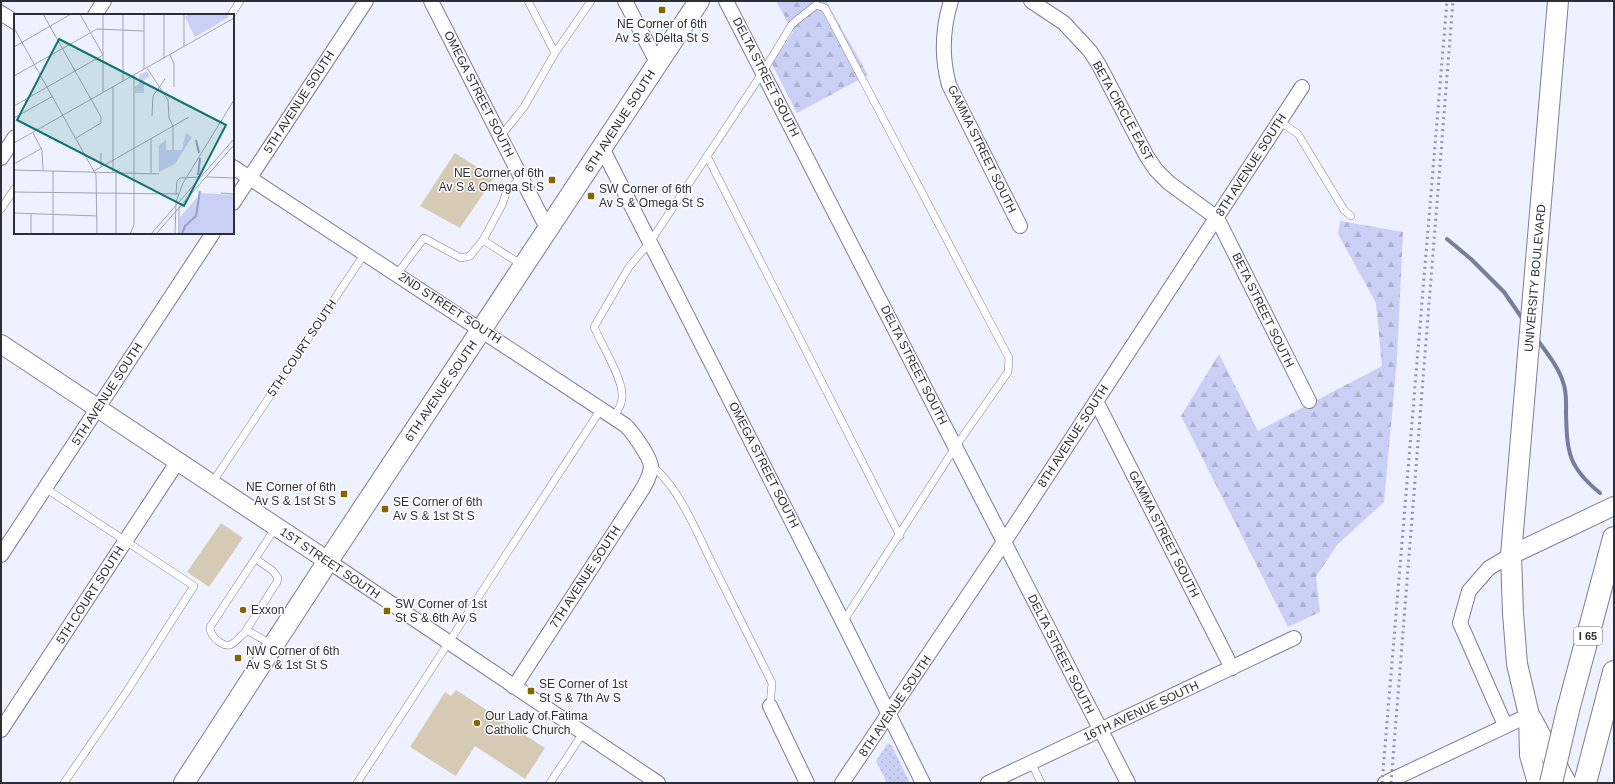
<svg xmlns="http://www.w3.org/2000/svg" width="1615" height="784" font-family="Helvetica,sans-serif">
<style>
.green{fill:url(#green-dots)}
.forest{fill:url(#forest-firs)}
.lines{fill:none;stroke-linecap:round;stroke-linejoin:round}
.stream{stroke:#787d9a;stroke-width:4}
.building{fill:#d5cbb5}
.service-casing{stroke:#7c7f93;stroke-width:8}
.minor-casing{stroke:#7c7f93;stroke-width:16}
.tertiary-casing{stroke:#7c7f93;stroke-width:20}
.secondary-casing{stroke:#7c7f93;stroke-width:22}
.motorway-casing{stroke:#7c7f93;stroke-width:24}
.service{stroke:#fff;stroke-width:7}
.minor{stroke:#fff;stroke-width:14}
.tertiary{stroke:#fff;stroke-width:18}
.secondary{stroke:#fff;stroke-width:20}
.motorway{stroke:#fff;stroke-width:22}
.rail{stroke:#9295a0;stroke-width:3;stroke-dasharray:2 4;stroke-linecap:butt}
.motorway-bridge-casing{stroke:#7c7f93;stroke-width:24;stroke-linecap:butt}
.motorway-bridge{stroke:#fff;stroke-width:22}
.poi-dot{fill:#866500;stroke:#fff;stroke-width:1.5}
.labels{text-anchor:middle;stroke-width:3;stroke-linejoin:round;paint-order:stroke}
.shield{fill:#fff;stroke:#6c6d73;stroke-width:1}
.shield-label{font-size:11px;font-weight:bold;fill:#2d2f37}
.poi-label{font-size:12px;fill:#2d2f37;stroke:#fff;text-anchor:start}
.street-label{font-size:12px;fill:#2d2f37;stroke:#fff}
.inset-river{fill:none;stroke:#989ec5;stroke-width:2}
.inset-road{fill:none;stroke:#a1a3af;stroke-width:1}
.view{fill:#0f766e;fill-opacity:0.15;stroke:#0f766e;stroke-width:2}
.inset-edge{fill:none;stroke:#2d2f37;stroke-width:2}
</style>
<defs>
<pattern id="green-dots" width="8" height="8" patternUnits="userSpaceOnUse"><rect width="8" height="8" fill="#c9cff5"/><path d="M2 2h.1M6 6h.1" fill="none" stroke="#adb2d3" stroke-width="1.8" stroke-linecap="round"/></pattern>
<pattern id="forest-firs" width="22" height="20" patternUnits="userSpaceOnUse"><rect width="22" height="20" fill="#c9cff5"/><path d="M5 1l3.5 6h-7zM16 11l3.5 6h-7z" fill="#adb2d3"/></pattern>
</defs>
<rect width="100%" height="100%" fill="#eef1ff"/>
<path class="green" d="M888,743L892,746L910,783H887L876,761Z"/>
<path class="forest" d="M776,1H826L868,75L797,113L772,64L793,32Z
M1340,221L1403,232L1397,359L1384,502L1337,545L1316,577L1320,612L1288,627L1181,416L1219,354L1258,431L1382,366L1376,303L1338,234Z"/>
<g class="lines">
<path class="stream" d="M1447,239L1471,259L1504,292L1524,321
M1536,338C1546,352 1558,366 1563,382C1567,392 1566,403 1566,413C1567,452 1568,467 1600,493"/>
</g>
<path class="building" d="M455,153L494,178L460,228L420,206Z
M221,523L243,538L209,587L187,572Z
M456,690L545,748L525,779L475,746L456,776L410,747L445,692L451,696Z"/>
<g class="lines">
<defs>
<path id="service" d="M528,1L555,53
M231,15L240,1
M1279,121L1298,134L1344,210L1351,216
M500,137L524,107L555,53L591,1
M707,156L900,536
M1,209L15,188
M483,240L502,205L506,193L521,177
M397,274L424,238L461,258L470,256L483,240L522,265
M614,417C618,410 623,403 622,394C622,378 601,343 594,327L629,267L650,242L763,72L792,24L816,5L825,8L1009,358L1008,372L956,446L843,622
M651,465C679,487 696,531 712,563C732,603 752,643 772,683L770,706
M212,483L365,253
M45,488L194,586L127,691L64,783
M245,632L277,582L278,578L273,571L256,559
M273,645L248,631C236,636 234,653 218,641C213,637 210,633 210,627L276,527
M1031,762L1041,783
M357,783L601,409
M550,783L583,733"/>
<path id="minor" d="M431,1L548,230
M625,1L658,64
M726,1L1128,783
M951,1C942,30 941,56 949,85L1020,226
M1031,1L1064,23L1090,51L1099,65L1146,155L1156,170L1169,183L1217,218L1309,401
M1,13L15,22
M95,15L104,1
M602,148L843,622L923,783
M1,158L15,137
M233,167L625,425C632,431 651,458 651,467C650,477 645,485 640,493L514,687
M233,203L366,1
M1096,401L1232,668
M1,555L213,233
M328,561L658,783
M770,706L807,783
M1505,725L1460,623L1469,591L1489,568L1511,555
M1,730L178,461
M842,783L1004,542L1302,87
M988,783L1294,638
M1385,783L1529,715"/>
<path id="tertiary" d="M1,344L328,561
M1511,555L1614,506"/>
<path id="secondary" d="M1531,718L1566,783
M184,783L328,561L699,1
M1538,783L1530,755L1529,715L1517,664L1513,613L1511,555L1558,1"/>
<path id="motorway" d="M1568,710L1614,538
M1585,783L1614,672"/>
</defs>
<use href="#service" class="service-casing"/>
<use href="#minor" class="minor-casing"/>
<use href="#tertiary" class="tertiary-casing"/>
<use href="#secondary" class="secondary-casing"/>
<use href="#motorway" class="motorway-casing"/>
<use href="#service" class="service"/>
<use href="#minor" class="minor"/>
<use href="#tertiary" class="tertiary"/>
<use href="#secondary" class="secondary"/>
<use href="#motorway" class="motorway"/>
<path class="rail" d="M1382,783L1447,1
M1391,783L1453,1"/>
<defs>
<path id="motorway-bridge" d="M1551,783L1568,710"/>
</defs>
<use href="#motorway-bridge" class="motorway-bridge-casing"/>
<use href="#motorway-bridge" class="motorway-bridge"/>
</g>
<g class="poi-dot">
<rect x="658" y="6" width="8" height="8" rx="2"/>
<rect x="548" y="176" width="8" height="8" rx="2"/>
<rect x="587" y="192" width="8" height="8" rx="2"/>
<rect x="340" y="490" width="8" height="8" rx="2"/>
<rect x="381" y="505" width="8" height="8" rx="2"/>
<circle cx="243" cy="610" r="4"/>
<rect x="383" y="607" width="8" height="8" rx="2"/>
<rect x="234" y="654" width="8" height="8" rx="2"/>
<rect x="527" y="687" width="8" height="8" rx="2"/>
<circle cx="477" cy="723" r="4"/>
</g>
<g class="labels">
<rect class="shield" x="1574" y="627" width="28" height="18" rx="3"/>
<g class="shield-label">
<text x="1588" y="640">I 65</text>
</g>
<g class="poi-label">
<text x="662" y="28" text-anchor="middle">NE Corner of 6th<tspan x="662" dy="14">Av S &amp; Delta St S</tspan></text>
<text x="544" y="177" text-anchor="end">NE Corner of 6th<tspan x="544" dy="14">Av S &amp; Omega St S</tspan></text>
<text x="599" y="193">SW Corner of 6th<tspan x="599" dy="14">Av S &amp; Omega St S</tspan></text>
<text x="336" y="491" text-anchor="end">NE Corner of 6th<tspan x="336" dy="14">Av S &amp; 1st St S</tspan></text>
<text x="393" y="506">SE Corner of 6th<tspan x="393" dy="14">Av S &amp; 1st St S</tspan></text>
<text x="395" y="608">SW Corner of 1st<tspan x="395" dy="14">St S &amp; 6th Av S</tspan></text>
<text x="251" y="614">Exxon</text>
<text x="246" y="655">NW Corner of 6th<tspan x="246" dy="14">Av S &amp; 1st St S</tspan></text>
<text x="539" y="688">SE Corner of 1st<tspan x="539" dy="14">St S &amp; 7th Av S</tspan></text>
<text x="485" y="720">Our Lady of Fatima<tspan x="485" dy="14">Catholic Church</tspan></text>
</g>
<g class="street-label">
<text transform="translate(766 77) rotate(63)" y="4">DELTA STREET SOUTH</text>
<text transform="translate(479 94) rotate(63)" y="4">OMEGA STREET SOUTH</text>
<text transform="translate(299 102) rotate(-57)" y="4">5TH AVENUE SOUTH</text>
<text transform="translate(1123 111) rotate(61)" y="4">BETA CIRCLE EAST</text>
<text transform="translate(620 121) rotate(-57)" y="4">6TH AVENUE SOUTH</text>
<text transform="translate(982 149) rotate(64)" y="4">GAMMA STREET SOUTH</text>
<text transform="translate(1251 165) rotate(-57)" y="4">8TH AVENUE SOUTH</text>
<text transform="translate(1535 278) rotate(-85)" y="4">UNIVERSITY BOULEVARD</text>
<text transform="translate(450 308) rotate(33)" y="4">2ND STREET SOUTH</text>
<text transform="translate(1263 310) rotate(64)" y="4">BETA STREET SOUTH</text>
<text transform="translate(302 348) rotate(-56)" y="4">5TH COURT SOUTH</text>
<text transform="translate(914 365) rotate(63)" y="4">DELTA STREET SOUTH</text>
<text transform="translate(441 391) rotate(-56)" y="4">6TH AVENUE SOUTH</text>
<text transform="translate(107 394) rotate(-57)" y="4">5TH AVENUE SOUTH</text>
<text transform="translate(1073 436) rotate(-57)" y="4">8TH AVENUE SOUTH</text>
<text transform="translate(764 465) rotate(63)" y="4">OMEGA STREET SOUTH</text>
<text transform="translate(1164 534) rotate(63)" y="4">GAMMA STREET SOUTH</text>
<text transform="translate(330 563) rotate(34)" y="4">1ST STREET SOUTH</text>
<text transform="translate(585 577) rotate(-57)" y="4">7TH AVENUE SOUTH</text>
<text transform="translate(90 595) rotate(-57)" y="4">5TH COURT SOUTH</text>
<text transform="translate(1061 654) rotate(63)" y="4">DELTA STREET SOUTH</text>
<text transform="translate(895 706) rotate(-56)" y="4">8TH AVENUE SOUTH</text>
<text transform="translate(1141 711) rotate(-25)" y="4">16TH AVENUE SOUTH</text>
</g>
</g>
<g transform="translate(14 14)">
<rect width="220" height="220" fill="#eef1ff"/>
<path d="M175,0H213L215,3L181,23L171,3ZM187,179L220,181V220H166V203Z" fill="#c9cff5"/>
<path d="M133,57L136,62L130,66V79H121V73L125,70V61ZM172,119L178,123L161,150L145,158V131L152,126V136H168Z" fill="#c9cff5"/>
<path d="M176,0H182L190,16L182,20L173,2ZM197,201H204V216H197ZM207,202H215L214,217H208Z" fill="#c9cff5"/>
<path class="inset-river" d="M182,126L185,139M184,161L186,144M168,220L171,212L182,202L186,177"/>
<path class="inset-road" d="M29,0L87,103V109L62,124M89,0V78M109,0V67M130,0V55M0,14L82,161L83,220M170,32V0M0,33L57,0M156,41L160,50V73M150,44V0M133,54L154,86L155,104L159,112V136M0,62L83,15L130,17M0,92L89,41L66,0M138,102L139,82L151,65M0,104L39,82M19,119L28,136L29,157M137,125V159M0,129L220,4M0,150L28,134M87,153V139M0,156L145,160M39,157V220M80,157L175,103M99,158V73M102,158V220M193,163L220,164M0,178L165,180M207,179L220,180M162,180L163,167L166,164L186,163M0,199L83,202M17,199V220M116,220L120,211V61M137,220L220,125M142,220L220,131M161,220L162,188L169,169L220,86M165,220V192"/>
<path class="view" d="M45,25L212,111L170,192L3,106Z"/>
<rect width="220" height="220" class="inset-edge"/>
</g>
<rect width="1615" height="784" fill="none" stroke="#2d2f37" stroke-width="4"/>
</svg>
